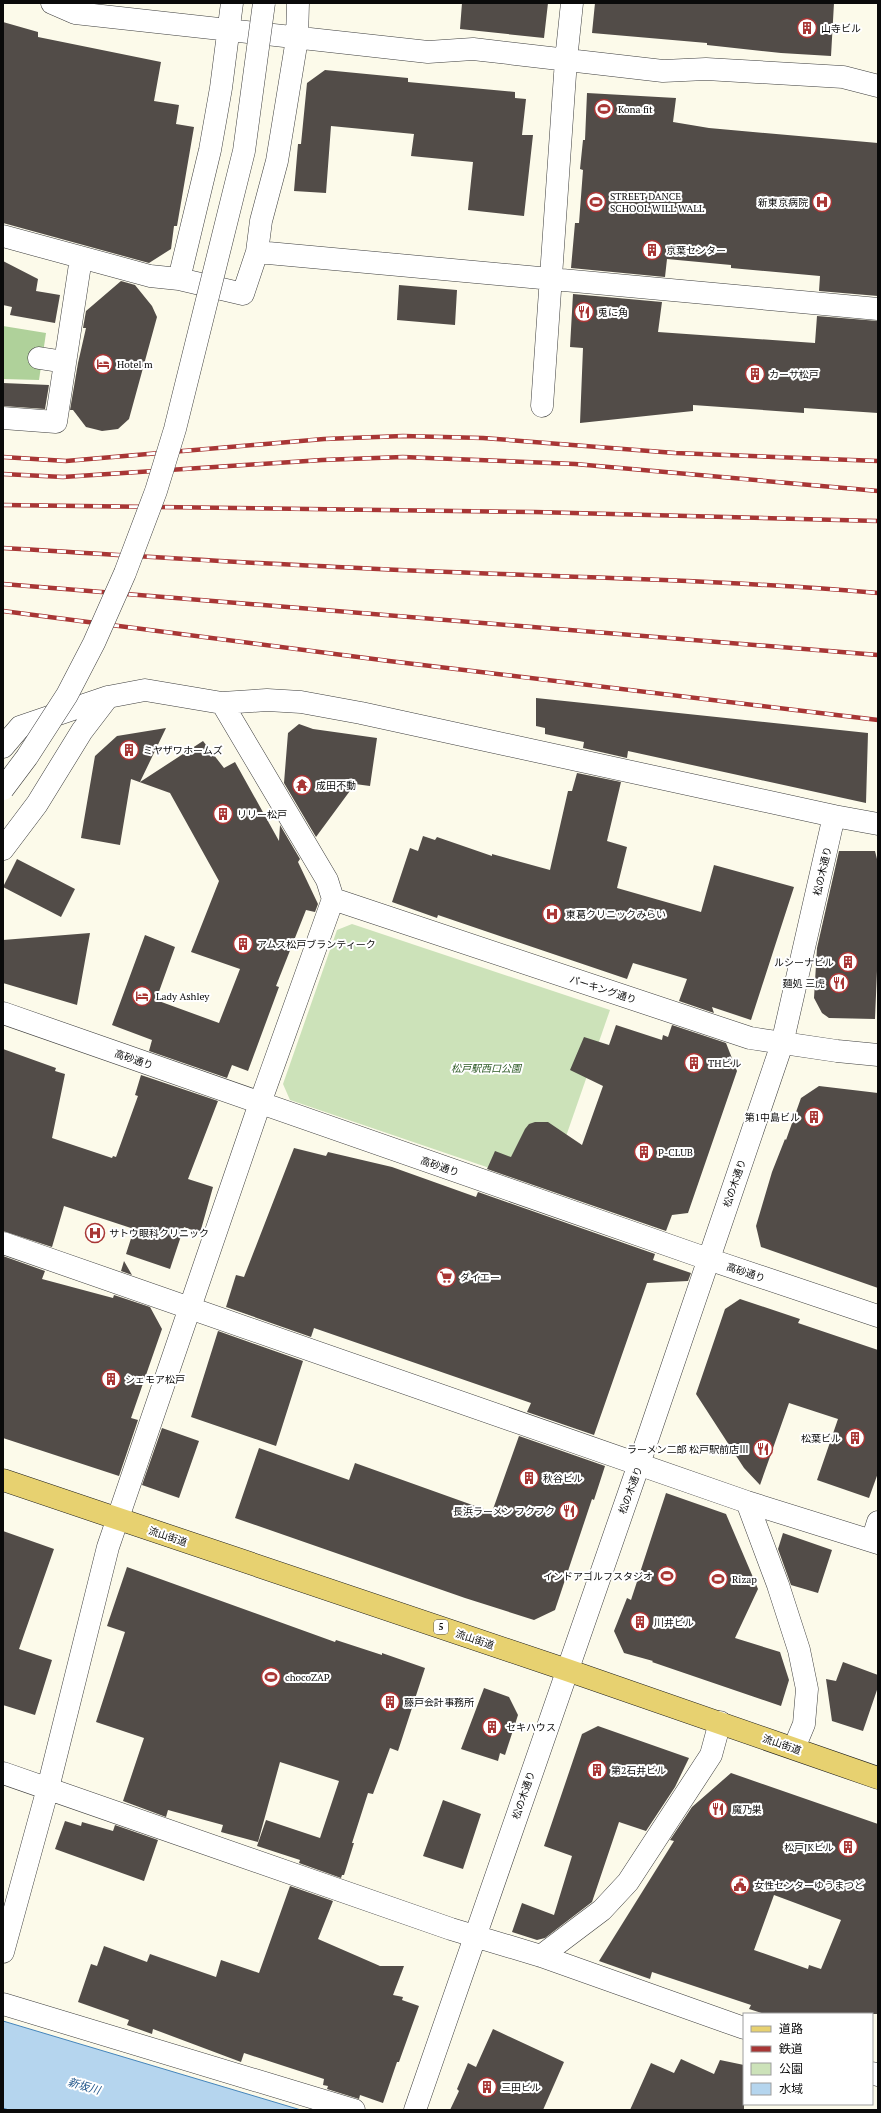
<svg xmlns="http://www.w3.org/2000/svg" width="881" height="2113" font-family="'PT Serif','Noto Sans JP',serif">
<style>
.green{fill:#cce2b9}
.forest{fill:#afd19a}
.water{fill:#b5d5ee;stroke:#4585bb}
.building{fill:#524c48;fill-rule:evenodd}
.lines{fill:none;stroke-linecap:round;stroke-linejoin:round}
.minor-casing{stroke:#3d3d3d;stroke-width:23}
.major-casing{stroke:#1b1b1b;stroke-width:23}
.minor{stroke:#fff;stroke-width:22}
.major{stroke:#e7d170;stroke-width:22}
.rail-casing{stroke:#a83635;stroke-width:4.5}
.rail{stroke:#fff;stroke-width:3;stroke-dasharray:9;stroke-linecap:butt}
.minor-bridge-casing{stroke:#3d3d3d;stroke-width:23;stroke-linecap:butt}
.minor-bridge{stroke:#fff;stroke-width:22}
.labels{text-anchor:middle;stroke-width:4;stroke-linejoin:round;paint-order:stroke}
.shield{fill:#fff;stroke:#545454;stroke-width:1}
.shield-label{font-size:9px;font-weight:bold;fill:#0a0a0a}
.poi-label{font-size:10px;fill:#0a0a0a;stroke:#fff;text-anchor:start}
.street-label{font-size:10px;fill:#0a0a0a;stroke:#fff}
.park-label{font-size:10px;font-style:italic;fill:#2c5924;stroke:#fff}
.water-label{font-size:11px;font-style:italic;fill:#24588c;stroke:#fff}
</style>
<rect width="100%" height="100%" fill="#fcfaea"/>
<path class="green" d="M352,924L610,1010L548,1188L290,1100L283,1084L337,930Z"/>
<path class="forest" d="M3,326L46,333L39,380L3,379Z"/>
<path class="water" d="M3,2021L301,2110H9L3,2108Z"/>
<path class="building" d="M462,3H548L544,38L460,29Z
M595,3H834L831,56L781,53L707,45V43L592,33Z
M3,22L38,32V37L161,62L154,101L179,105L176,124L194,127L177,226H174L171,249L149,263L3,223Z
M325,70L408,78V82L515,92V98L526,99L522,135H533L524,216L468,210L473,162L411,156L414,134L331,126L326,193L294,191L298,144H301L307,83Z
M587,93L676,98L673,122L709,128L878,143V296L819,291L820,276L731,268V265L667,259L665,277L571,268L575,223H579L583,170L580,169L583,140H585Z
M3,261L38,279L36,291L60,295L55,323L10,315L12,307L3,305Z
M121,281L135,285L152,306L157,317L129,419L118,429L102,431L86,427L73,410H70L78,363L86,328H83L86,311Z
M399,285L457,290L455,325L397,320Z
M573,294L662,302L658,332L815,343L817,316L878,321V413L804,408V413L693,405V411L580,423L583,348L570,347Z
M3,383L49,385L45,409L3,406Z
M536,698L868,733L866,803L628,751L627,758L583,748L584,742L545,734V728L536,726Z
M299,724L313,729L377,738L370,786L355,784L316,837L284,783L288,733Z
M166,728L140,782L203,741L224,768L235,762L279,841L280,825L300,859L298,862L318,904L315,912L306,910L276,986L279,987L248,1071L232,1065L227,1078L149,1051L152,1040L112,1025L145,935L175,947L156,1000L219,1023L240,969L191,952L219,881L170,793L131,779L120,845L81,838L95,756L117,736Z
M577,773L621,782L607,841L627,847L617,888L701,912L714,865L794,887L751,1020L712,1007L714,1013L679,1001L687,979L633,963L627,979L438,915L437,918L392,902L410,848L418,851L423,836L435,840L437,837L492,856V854L550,870L568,791H572Z
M839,851H875L878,863V947L875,1019L829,1018L822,1013L814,998L817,948Z
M17,859L75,889L61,917L3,887Z
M90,933L77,1005L3,983V940Z
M616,1025L662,1040L663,1035L668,1037L672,1025L726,1043L737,1071L688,1213L672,1215L666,1231L487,1169L495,1151L511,1157L525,1129L529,1124L535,1122H548L582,1145L603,1086L570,1070L584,1037L609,1045Z
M3,1049L56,1068L55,1071L65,1074L52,1138L112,1158L113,1156L116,1157L138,1096L135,1095L141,1075L218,1101L188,1179L213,1187L200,1233L184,1227L170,1269L126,1254L134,1229L64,1206L52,1247L3,1231Z
M819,1086L878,1093V1288L761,1247L756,1226L772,1172L785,1139L786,1140L801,1098Z
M294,1148L326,1156L328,1152L392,1167L476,1197L478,1192L655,1254L653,1260L691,1273L688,1281L647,1283L594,1435L527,1412L531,1403L314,1328L311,1337L226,1307L236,1275L244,1277Z
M3,1256L45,1271L42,1279L113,1298L114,1295L150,1307L162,1329L131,1418L138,1420L119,1476L3,1438Z
M124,1261L132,1275L121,1271Z
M740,1299L800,1319L798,1323L878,1350V1473L869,1498L817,1480L838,1419L789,1403L760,1485L744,1468L696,1394L725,1309Z
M218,1331L303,1361L276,1446L191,1417Z
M162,1428L199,1441L179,1498L142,1485Z
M519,1436L605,1466L594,1500L592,1499L555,1610L534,1620L465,1598L235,1518L259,1448L349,1480L355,1463L492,1512Z
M666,1493L726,1514L758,1589L735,1638L780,1652L789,1680L781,1706L652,1662L653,1661L624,1653L614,1631L627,1598L631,1600Z
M3,1531L54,1549L19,1649L52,1660L35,1715L3,1705Z
M783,1533L832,1550L818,1593L791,1585L778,1549Z
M127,1567L335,1642L336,1640L382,1655V1653L425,1668L398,1751L390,1748L373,1794L368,1793L352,1843H354L344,1875H342L341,1878L299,1863L300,1860L257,1846L266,1820L320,1838L339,1781L280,1762L258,1842L221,1832L223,1825L168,1810L166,1817L123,1801L144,1738L96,1722L125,1632L107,1626Z
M843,1662L878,1675V1687L863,1731L832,1721L826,1679L836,1681Z
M484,1688L509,1697L518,1715L505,1755L500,1753L498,1761L461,1749Z
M598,1726L689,1758L675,1787L646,1831L619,1822L592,1902L545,1938L537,1940L512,1932L522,1903L554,1915L572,1856L544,1846L582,1734Z
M731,1773L878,1824V2014H765L749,2009L751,2005L652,1972L650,1979L599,1961L674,1841L670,1840L692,1807ZM774,1895L841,1920L821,1969L809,1965L808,1969L754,1950Z
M443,1800L481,1814L463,1869L423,1856Z
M65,1821L81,1826L82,1822L113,1831L115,1825L158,1840L144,1881L55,1849Z
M290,1886L333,1901L318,1939L380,1966H404L393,1995L403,1997L402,2000L419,2006L399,2062H397L383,2103L360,2095L359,2099L327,2089L328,2086L323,2085L324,2079L244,2053L241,2062L153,2029L152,2034L127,2025L129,2020L78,2002L91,1964L97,1966L104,1946L147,1962L150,1954L216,1977L221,1960L259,1973Z
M493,2029L564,2062L543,2110H450L459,2091L457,2089L468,2063L476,2067Z
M681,2059L714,2074L720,2060L744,2065V2110H630L651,2063L674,2073Z"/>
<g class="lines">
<defs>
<path id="minor" d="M52,3L75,13L428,52L473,49L663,71L706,69L843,77L878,86
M3,236L150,276L179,279L243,294L257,252L261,221L277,161L297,39L298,3
M257,252L878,309
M179,279L210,150L221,88L232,3
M39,358L65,362
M542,406L566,60L572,3
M3,418L56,422L81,258
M3,747L20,727L108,697L145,690L222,703L267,700L301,702L361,713L834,816L878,824
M3,849L37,804L82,731L108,697
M333,899L750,1038L837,1051L878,1055
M3,1013L708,1259L878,1316
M3,1243L747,1502L878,1543
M747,1502L778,1585L799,1650L807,1689L804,1724L794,1748
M872,1541L878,1522
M3,1773L451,1929L541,1956L744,2028
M3,1952L48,1788L108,1547L260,1103L333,899L327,880L222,703
M541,1956L602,1910L628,1882L711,1755L720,1722
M3,2004L354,2110
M872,2073L878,2075
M415,2110L639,1464L782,1044L834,816"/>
<path id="major" d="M3,1480L567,1670L878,1778"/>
</defs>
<use href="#minor" class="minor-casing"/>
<use href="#major" class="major-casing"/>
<use href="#minor" class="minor"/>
<use href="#major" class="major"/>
<defs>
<path id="rail" d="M3,457L66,461L324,439L403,436L483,438L675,453L878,461
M3,474L63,477L322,460L403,457L575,464L878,491
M3,505L535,512L878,521
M3,548C122,555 240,563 359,568C532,577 705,578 878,593
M3,584L878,655
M3,611L389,661L878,720"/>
</defs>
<use href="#rail" class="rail-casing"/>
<use href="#rail" class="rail"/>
<defs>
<path id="minor-bridge" d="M3,789L27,757L67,695L94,643L125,573L156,491L175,429L244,151L264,3"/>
</defs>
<use href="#minor-bridge" class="minor-bridge-casing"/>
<use href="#minor-bridge" class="minor-bridge"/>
</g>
<defs>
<symbol id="building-ring" viewBox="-11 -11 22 22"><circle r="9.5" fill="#fff" stroke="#a83635" stroke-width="1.5"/><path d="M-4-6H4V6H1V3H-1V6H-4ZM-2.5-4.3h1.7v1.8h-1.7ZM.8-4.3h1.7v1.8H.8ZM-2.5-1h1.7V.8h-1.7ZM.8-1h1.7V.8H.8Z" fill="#a83635"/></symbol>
<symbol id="stadium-ring" viewBox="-11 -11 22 22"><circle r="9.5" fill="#fff" stroke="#a83635" stroke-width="1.5"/><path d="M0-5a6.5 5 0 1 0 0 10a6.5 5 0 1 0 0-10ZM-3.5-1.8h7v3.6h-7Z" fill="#a83635"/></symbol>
<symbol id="hospital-ring" viewBox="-11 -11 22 22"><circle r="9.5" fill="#fff" stroke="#a83635" stroke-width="1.5"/><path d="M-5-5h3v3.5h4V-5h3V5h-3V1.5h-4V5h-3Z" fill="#a83635"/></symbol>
<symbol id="restaurant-ring" viewBox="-11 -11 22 22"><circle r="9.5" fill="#fff" stroke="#a83635" stroke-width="1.5"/><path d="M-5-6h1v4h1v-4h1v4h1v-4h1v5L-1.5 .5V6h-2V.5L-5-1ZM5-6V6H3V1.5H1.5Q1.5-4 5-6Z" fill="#a83635"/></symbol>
<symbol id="hotel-ring" viewBox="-11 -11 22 22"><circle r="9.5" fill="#fff" stroke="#a83635" stroke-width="1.5"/><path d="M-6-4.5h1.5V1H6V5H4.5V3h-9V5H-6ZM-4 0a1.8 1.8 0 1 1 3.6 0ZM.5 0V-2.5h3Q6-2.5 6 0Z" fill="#a83635"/></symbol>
<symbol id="temple-ring" viewBox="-11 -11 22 22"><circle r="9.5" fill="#fff" stroke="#a83635" stroke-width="1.5"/><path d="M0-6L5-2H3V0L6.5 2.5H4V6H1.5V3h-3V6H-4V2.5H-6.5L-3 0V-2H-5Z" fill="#a83635"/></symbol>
<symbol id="supermarket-ring" viewBox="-11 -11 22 22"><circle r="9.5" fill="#fff" stroke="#a83635" stroke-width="1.5"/><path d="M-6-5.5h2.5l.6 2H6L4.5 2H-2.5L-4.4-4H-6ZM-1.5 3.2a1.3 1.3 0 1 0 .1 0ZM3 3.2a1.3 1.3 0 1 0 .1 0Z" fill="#a83635"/></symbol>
<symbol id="civic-ring" viewBox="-11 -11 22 22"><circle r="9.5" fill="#fff" stroke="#a83635" stroke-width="1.5"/><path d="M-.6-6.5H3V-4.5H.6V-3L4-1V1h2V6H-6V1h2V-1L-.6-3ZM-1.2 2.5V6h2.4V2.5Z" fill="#a83635"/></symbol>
</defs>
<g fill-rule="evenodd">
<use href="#building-ring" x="796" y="17" width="22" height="22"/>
<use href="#stadium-ring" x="593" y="98" width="22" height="22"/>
<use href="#stadium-ring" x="585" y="191" width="22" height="22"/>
<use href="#hospital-ring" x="811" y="191" width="22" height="22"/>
<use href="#building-ring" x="641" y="239" width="22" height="22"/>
<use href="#restaurant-ring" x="573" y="301" width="22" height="22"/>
<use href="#hotel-ring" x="92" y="353" width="22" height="22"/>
<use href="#building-ring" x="744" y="363" width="22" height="22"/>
<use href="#building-ring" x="118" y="739" width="22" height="22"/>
<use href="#temple-ring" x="291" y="774" width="22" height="22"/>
<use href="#building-ring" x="212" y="803" width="22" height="22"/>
<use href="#hospital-ring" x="541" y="903" width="22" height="22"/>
<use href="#building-ring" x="232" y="933" width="22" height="22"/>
<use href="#building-ring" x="837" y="951" width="22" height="22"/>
<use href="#restaurant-ring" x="828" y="972" width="22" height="22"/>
<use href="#hotel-ring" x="131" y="985" width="22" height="22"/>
<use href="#building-ring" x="683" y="1052" width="22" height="22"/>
<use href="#building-ring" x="803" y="1106" width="22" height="22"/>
<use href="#building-ring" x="633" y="1141" width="22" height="22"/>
<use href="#hospital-ring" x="84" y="1222" width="22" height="22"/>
<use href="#supermarket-ring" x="435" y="1266" width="22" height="22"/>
<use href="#building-ring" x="100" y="1368" width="22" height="22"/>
<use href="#building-ring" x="844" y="1427" width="22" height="22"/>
<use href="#restaurant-ring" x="752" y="1438" width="22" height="22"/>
<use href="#building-ring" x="518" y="1467" width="22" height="22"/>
<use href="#restaurant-ring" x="558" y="1500" width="22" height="22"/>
<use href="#stadium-ring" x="656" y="1565" width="22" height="22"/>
<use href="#stadium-ring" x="707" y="1568" width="22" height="22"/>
<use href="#building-ring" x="629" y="1611" width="22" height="22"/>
<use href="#stadium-ring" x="260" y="1666" width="22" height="22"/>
<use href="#building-ring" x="379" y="1691" width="22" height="22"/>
<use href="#building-ring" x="481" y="1716" width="22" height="22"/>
<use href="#building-ring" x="586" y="1759" width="22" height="22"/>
<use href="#restaurant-ring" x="707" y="1798" width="22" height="22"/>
<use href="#building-ring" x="837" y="1836" width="22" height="22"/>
<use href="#civic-ring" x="729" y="1874" width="22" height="22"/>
<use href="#building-ring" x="476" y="2076" width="22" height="22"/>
</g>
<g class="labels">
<rect class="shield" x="434" y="1620" width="14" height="14" rx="3"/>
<g class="shield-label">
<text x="441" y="1630">5</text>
</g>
<g class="poi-label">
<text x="821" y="32">山寺ビル</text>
<text x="618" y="113">Kona fit</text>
<text x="610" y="200">STREET DANCE<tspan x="610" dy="12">SCHOOL WILL WALL</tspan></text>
<text x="808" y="206" text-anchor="end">新東京病院</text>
<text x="666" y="254">京葉センター</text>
<text x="598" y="316">兎に角</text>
<text x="117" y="368">Hotel m</text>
<text x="769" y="378">カーサ松戸</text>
<text x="143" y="754">ミヤザワホームズ</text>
<text x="316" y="789">成田不動</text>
<text x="237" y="818">リリー松戸</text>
<text x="566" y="918">東葛クリニックみらい</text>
<text x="257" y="948">アムス松戸ブランティーク</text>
<text x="834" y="966" text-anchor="end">ルシーナビル</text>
<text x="825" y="987" text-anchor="end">麺処 三虎</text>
<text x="156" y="1000">Lady Ashley</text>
<text x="708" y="1067">THビル</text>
<text x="800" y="1121" text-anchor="end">第1中島ビル</text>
<text x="658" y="1156">P-CLUB</text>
<text x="109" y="1237">サトウ眼科クリニック</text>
<text x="460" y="1281">ダイエー</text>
<text x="125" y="1383">シェモア松戸</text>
<text x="841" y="1442" text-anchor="end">松葉ビル</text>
<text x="749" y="1453" text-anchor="end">ラーメン二郎 松戸駅前店Ⅲ</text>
<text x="543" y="1482">秋谷ビル</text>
<text x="555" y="1515" text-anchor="end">長浜ラーメン フクフク</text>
<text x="653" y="1580" text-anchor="end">インドアゴルフスタジオ</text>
<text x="732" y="1583">Rizap</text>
<text x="654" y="1626">川井ビル</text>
<text x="285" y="1681">chocoZAP</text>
<text x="404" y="1706">藤戸会計事務所</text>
<text x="506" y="1731">セキハウス</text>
<text x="611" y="1774">第2石井ビル</text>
<text x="732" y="1813">魔乃巣</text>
<text x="834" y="1851" text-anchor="end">松戸JKビル</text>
<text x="754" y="1889">女性センターゆうまつど</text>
<text x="501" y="2091">三田ビル</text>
</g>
<g class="street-label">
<text transform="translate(822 871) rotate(-77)" y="4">松の木通り</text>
<text transform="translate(603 989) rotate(18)" y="4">パーキング通り</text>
<text transform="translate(134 1059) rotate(19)" y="4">高砂通り</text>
<text transform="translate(440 1166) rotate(19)" y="4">高砂通り</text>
<text transform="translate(734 1183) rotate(-71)" y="4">松の木通り</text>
<text transform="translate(746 1272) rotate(18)" y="4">高砂通り</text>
<text transform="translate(630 1490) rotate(-70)" y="4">松の木通り</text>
<text transform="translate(168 1536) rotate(18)" y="4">流山街道</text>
<text transform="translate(475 1639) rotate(18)" y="4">流山街道</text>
<text transform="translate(782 1744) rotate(19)" y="4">流山街道</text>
<text transform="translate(523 1795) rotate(-71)" y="4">松の木通り</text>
</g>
<g class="park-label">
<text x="486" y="1072">松戸駅西口公園</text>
</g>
<g class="water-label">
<text transform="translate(84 2086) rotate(16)" y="4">新坂川</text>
</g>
</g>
<rect width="881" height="2113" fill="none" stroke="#0a0a0a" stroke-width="8"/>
<rect x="743" y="2013" width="130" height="92" fill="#ffffff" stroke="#9d9d9d"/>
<rect x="751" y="2026" width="20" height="6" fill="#e7d170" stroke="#9d9d9d"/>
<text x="779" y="2033" font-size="12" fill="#0a0a0a">道路</text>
<rect x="751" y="2046" width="20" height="6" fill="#a83635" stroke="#9d9d9d"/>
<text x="779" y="2053" font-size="12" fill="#0a0a0a">鉄道</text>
<rect x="751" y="2063" width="20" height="12" fill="#cce2b9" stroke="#9d9d9d"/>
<text x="779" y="2073" font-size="12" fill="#0a0a0a">公園</text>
<rect x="751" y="2083" width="20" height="12" fill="#b5d5ee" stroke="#9d9d9d"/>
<text x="779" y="2093" font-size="12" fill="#0a0a0a">水域</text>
</svg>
